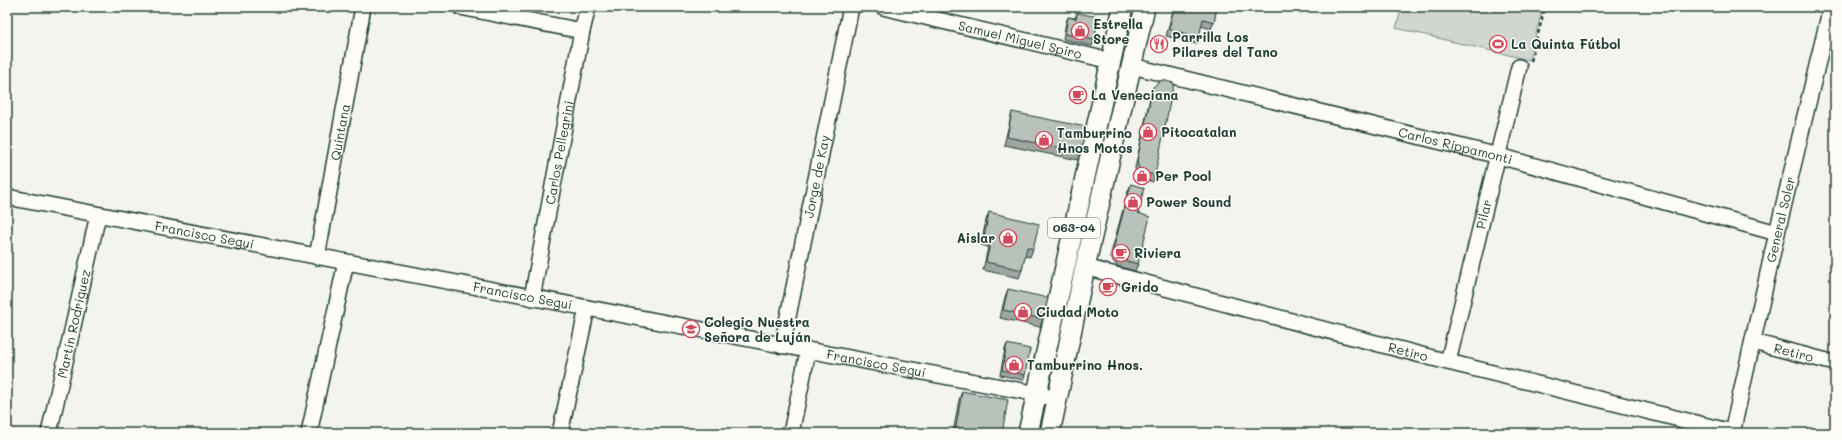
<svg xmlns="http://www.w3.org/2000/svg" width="1842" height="440" font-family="Mali,sans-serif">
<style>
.garden{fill:#d1d6d1;stroke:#788a82}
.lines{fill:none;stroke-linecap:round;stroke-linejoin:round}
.minor-casing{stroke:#1f3d34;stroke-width:18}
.major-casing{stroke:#1f3d34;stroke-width:22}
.path{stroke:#1f3d34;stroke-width:2.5;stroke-dasharray:4 3;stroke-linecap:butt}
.minor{stroke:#fdfcf7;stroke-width:15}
.major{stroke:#fdfcf7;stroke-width:19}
.wall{fill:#9fa6a1;stroke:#1f3d34}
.building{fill:#b9c1bb;stroke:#1f3d34}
.labels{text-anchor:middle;stroke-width:3;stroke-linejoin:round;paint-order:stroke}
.shield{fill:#fdfcf7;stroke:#62766e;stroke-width:1}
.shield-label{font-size:12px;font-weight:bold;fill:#1f3d34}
.poi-label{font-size:13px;font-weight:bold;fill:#1f3d34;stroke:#fdfcf7;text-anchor:start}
.street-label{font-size:13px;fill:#1f3d34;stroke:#fdfcf7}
</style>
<rect width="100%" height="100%" fill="#f4f4ef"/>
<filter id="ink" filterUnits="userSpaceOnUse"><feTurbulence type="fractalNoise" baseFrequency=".025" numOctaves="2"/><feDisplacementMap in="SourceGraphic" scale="8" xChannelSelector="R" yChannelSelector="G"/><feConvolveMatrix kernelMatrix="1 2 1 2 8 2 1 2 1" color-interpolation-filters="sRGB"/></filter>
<g filter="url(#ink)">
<path class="garden" d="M1402,7H1543L1529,60L1396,28Z"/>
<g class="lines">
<defs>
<g id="minor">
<path d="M460,7L582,31"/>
<path id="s1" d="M883,7L1111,61"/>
<path id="s2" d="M1132,66L1499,156L1777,233"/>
<path id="s3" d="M7,197L1038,394L1057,400"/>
<path id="s4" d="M317,257L363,7"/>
<path id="s5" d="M1085,267L1448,362L1732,432"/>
<path id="s6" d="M532,298L582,31L588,7"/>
<path id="s7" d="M1753,342L1835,363"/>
<path id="s8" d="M782,346L851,7"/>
<path id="s9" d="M1448,362L1519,67"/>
<path id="s10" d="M49,433L98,215"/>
<path d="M309,433L346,262"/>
<path d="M560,433L587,308"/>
<path d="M791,433L808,351"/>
<path id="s11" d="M1732,433L1777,233L1831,7"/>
</g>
<path id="major" d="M1028,433L1123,7
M1050,433L1085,267L1145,7"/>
</defs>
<use href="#minor" class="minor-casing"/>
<use href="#major" class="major-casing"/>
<path class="path" d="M1531,61L1545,7"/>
<use href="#minor" class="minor"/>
<use href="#major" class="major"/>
</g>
<path class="wall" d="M1174,7H1217L1214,22L1211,29L1201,26L1199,37L1196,44L1166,36Z
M1077,13L1094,40L1092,46L1063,39L1066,22L1068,17L1075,18Z
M1153,87L1155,175L1153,182L1140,178L1136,173L1135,168L1151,93Z
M1012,112L1081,152L1078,160L1004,145L1010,120Z
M1131,184L1138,213V264L1135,271L1117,266L1110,257L1128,191Z
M989,212L1033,249L1030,257L1025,256L1022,270L1019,278L983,270L988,247L981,245L986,220Z
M1008,289L1043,319L1040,327L1000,318L1005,297Z
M1007,344L1025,375L1023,380L1000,375L1005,349Z
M962,391L1002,433H953L959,400Z"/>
<path class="building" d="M1174,7H1217L1214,22L1203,19L1199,37L1169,29Z
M1077,13L1099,17L1094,40L1065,34L1068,17L1076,19Z
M1162,80L1174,83L1155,175L1142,172L1138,166L1137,161L1153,87Z
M1012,112L1086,127L1081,152L1007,137Z
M1131,184L1144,188L1138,213L1150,217L1138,264L1119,259L1113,250Z
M989,212L1039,224L1033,249L1027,247L1022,270L986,262L991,239L984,237Z
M1008,289L1048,298L1043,319L1003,310Z
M1007,344L1030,349L1025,375L1002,370Z
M962,391L1008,400L1002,433H955Z"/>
</g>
<defs>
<symbol id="shop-ring" viewBox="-11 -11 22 22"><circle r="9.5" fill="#fdfcf7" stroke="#d1495b" stroke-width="1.5"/><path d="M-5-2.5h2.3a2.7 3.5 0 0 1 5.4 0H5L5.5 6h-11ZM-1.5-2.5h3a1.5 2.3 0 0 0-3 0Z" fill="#d1495b"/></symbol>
<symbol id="restaurant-ring" viewBox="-11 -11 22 22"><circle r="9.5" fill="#fdfcf7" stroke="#d1495b" stroke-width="1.5"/><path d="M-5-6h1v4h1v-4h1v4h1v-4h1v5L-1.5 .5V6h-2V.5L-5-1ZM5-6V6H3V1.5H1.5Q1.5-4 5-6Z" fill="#d1495b"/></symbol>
<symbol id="stadium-ring" viewBox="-11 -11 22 22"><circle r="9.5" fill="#fdfcf7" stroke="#d1495b" stroke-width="1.5"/><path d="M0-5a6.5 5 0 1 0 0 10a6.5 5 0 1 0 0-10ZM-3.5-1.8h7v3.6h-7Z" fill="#d1495b"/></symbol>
<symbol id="cafe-ring" viewBox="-11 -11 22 22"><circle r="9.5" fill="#fdfcf7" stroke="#d1495b" stroke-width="1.5"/><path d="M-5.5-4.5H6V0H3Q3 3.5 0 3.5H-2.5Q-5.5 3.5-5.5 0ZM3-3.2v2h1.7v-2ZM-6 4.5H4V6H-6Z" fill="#d1495b"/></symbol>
<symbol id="school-ring" viewBox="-11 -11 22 22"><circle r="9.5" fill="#fdfcf7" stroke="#d1495b" stroke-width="1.5"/><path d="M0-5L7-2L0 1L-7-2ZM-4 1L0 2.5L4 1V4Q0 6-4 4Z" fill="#d1495b"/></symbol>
</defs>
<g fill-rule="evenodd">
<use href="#shop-ring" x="1070" y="21" width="20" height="20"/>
<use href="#restaurant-ring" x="1149" y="34" width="20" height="20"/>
<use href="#stadium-ring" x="1488" y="34" width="20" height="20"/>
<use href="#cafe-ring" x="1068" y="85" width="20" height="20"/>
<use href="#shop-ring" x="1138" y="122" width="20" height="20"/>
<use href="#shop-ring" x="1034" y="130" width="20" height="20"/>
<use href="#shop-ring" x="1132" y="166" width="20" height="20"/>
<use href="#shop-ring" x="1123" y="192" width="20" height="20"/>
<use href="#shop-ring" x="998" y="228" width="20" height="20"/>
<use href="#cafe-ring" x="1111" y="243" width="20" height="20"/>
<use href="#cafe-ring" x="1098" y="277" width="20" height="20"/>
<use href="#shop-ring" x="1013" y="302" width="20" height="20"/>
<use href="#school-ring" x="681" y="319" width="20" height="20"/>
<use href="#shop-ring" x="1004" y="355" width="20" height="20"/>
</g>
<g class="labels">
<rect class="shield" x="1048" y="218" width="52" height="20" rx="3"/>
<g class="shield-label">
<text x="1074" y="232">063-04</text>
</g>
<g class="poi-label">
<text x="1093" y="29">Estrella<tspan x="1093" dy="15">Store</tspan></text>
<text x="1172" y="42">Parrilla Los<tspan x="1172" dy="15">Pilares del Tano</tspan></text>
<text x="1511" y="49">La Quinta Fútbol</text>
<text x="1091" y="100">La Veneciana</text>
<text x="1161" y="137">Pitocatalan</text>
<text x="1057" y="138">Tamburrino<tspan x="1057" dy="15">Hnos Motos</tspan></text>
<text x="1155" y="181">Per Pool</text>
<text x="1146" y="207">Power Sound</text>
<text x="995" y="243" text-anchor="end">Aislar</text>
<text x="1134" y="258">Riviera</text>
<text x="1121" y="292">Grido</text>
<text x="1036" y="317">Ciudad Moto</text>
<text x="704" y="327">Colegio Nuestra<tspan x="704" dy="15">Señora de Luján</tspan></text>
<text x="1027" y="370">Tamburrino Hnos.</text>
</g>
<g class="street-label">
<text dy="5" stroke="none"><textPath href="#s1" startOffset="141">Samuel Miguel Spiro</textPath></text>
<text dy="5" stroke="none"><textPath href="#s4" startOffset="127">Quintana</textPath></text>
<text dy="5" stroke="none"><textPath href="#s2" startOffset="333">Carlos Rippamonti</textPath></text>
<text dy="5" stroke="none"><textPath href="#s6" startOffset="148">Carlos Pellegrini</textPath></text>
<text dy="5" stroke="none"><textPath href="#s8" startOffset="173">Jorge de Kay</textPath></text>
<text dy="5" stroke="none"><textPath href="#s9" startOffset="152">Pilar</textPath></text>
<text dy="5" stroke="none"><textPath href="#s11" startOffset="219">General Soler</textPath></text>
<text dy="5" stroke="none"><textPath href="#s3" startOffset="201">Francisco Seguí</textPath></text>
<text dy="5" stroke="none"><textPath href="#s3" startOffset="525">Francisco Seguí</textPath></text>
<text dy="5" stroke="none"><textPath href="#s10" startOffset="112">Martín Rodríguez</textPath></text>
<text dy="5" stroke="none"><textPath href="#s5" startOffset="334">Retiro</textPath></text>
<text dy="5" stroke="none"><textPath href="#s7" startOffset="42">Retiro</textPath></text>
<text dy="5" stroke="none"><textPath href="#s3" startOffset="885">Francisco Seguí</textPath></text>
</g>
</g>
<rect width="1842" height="440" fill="none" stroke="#fdfcf7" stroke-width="24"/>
<rect x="12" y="12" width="1818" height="416" fill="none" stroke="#1f3d34" stroke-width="1.5" filter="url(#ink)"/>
</svg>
